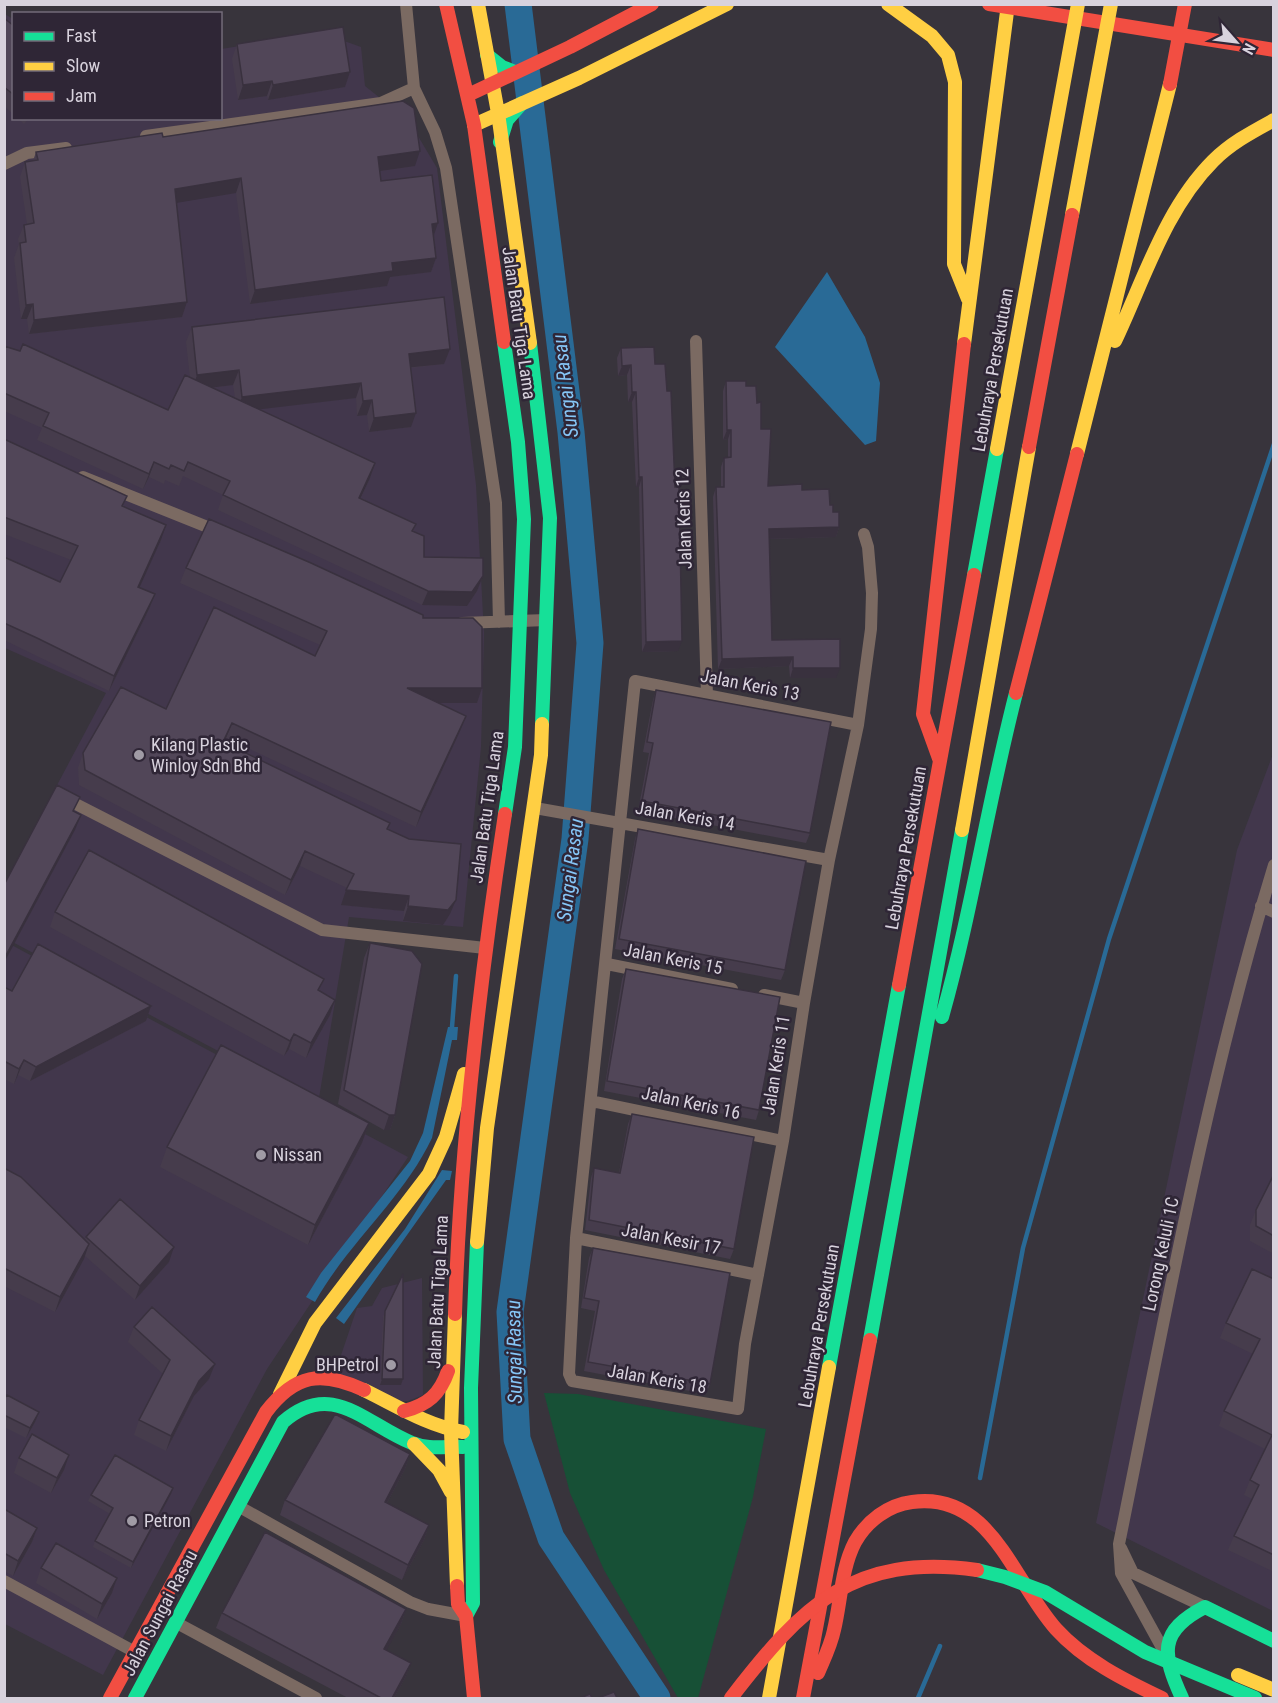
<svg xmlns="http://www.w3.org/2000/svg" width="1278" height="1703" font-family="'Roboto Condensed',sans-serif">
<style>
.built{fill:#42374c}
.green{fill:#175036}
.water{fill:#296a96}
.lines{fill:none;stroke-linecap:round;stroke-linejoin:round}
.stream{stroke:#296a96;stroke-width:4.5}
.river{stroke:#296a96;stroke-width:27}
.street{stroke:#7b6a62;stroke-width:12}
.fast{stroke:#16e098;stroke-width:14}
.slow{stroke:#ffcf43;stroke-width:14}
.jam{stroke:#f24e42;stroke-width:14}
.fast-bridge{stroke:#16e098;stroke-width:14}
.slow-bridge{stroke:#ffcf43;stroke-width:14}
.jam-bridge{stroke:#f24e42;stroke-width:14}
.wall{fill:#463c4c;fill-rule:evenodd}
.shaded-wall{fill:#39313e}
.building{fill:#514658;stroke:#39313e;stroke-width:1.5}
.poi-dot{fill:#a09ba5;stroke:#2f2636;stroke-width:2}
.labels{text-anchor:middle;stroke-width:5;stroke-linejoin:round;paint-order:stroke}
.street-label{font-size:18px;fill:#d8d2dd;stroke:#2f2636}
.poi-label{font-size:18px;fill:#d8d2dd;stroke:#2f2636;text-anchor:start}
.water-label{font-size:20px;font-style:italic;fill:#86c6f7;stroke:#2f2636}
</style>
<rect width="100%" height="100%" fill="#38343c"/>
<path class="built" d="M5,14L13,19L14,118H220L221,49L322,33L361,47L365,86L409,121L437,168L476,485L484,633L481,747L463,927L349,917L318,1104L5,938V883L106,693L5,648Z
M1273,754V1611L1096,1523L1237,850Z
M4,941L408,1157L267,1369L103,1675L5,1624Z
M422,1278L423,1395L408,1401H398L335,1373L357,1308L372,1306L382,1288Z"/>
<path class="green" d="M544,1393L578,1394L766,1429L753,1497L698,1698H678L604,1570L570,1493Z"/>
<path class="water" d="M827,272L865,337L880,383L876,441L865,445L775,347Z
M448,1027H458L457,1040H452L432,1138C403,1199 348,1243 315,1302L306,1297L321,1273L410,1161L423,1133Z
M442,1170L452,1171L450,1180H446L344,1324L336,1318L405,1229Z"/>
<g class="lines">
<path class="stream" d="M452,1027L456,976
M980,1478L1023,1248L1109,939L1274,444
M918,1698L940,1646"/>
<path class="river" d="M518,4L571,432L590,643L575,839L510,1312L517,1439L551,1538L657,1698"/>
<path class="street" d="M406,4L414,88L435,132L446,168L496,503L499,622
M146,136L381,103L414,88
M4,164L27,153L66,148
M696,341L707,695
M83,477L220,532
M462,623L547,620
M858,725L635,681L576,1238L569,1374L572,1381L738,1409L745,1344L783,1141L804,1003L829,860L858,725L871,629L872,593L868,547L864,534
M64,798L322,930L485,948
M535,808L829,860
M1261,906L1274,912
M607,964L732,989
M764,995L804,1003
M591,1101L783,1141
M576,1238L758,1275
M238,1506L410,1602L428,1609L466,1616
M1121,1548L1133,1573L1205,1607
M4,1581L135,1652
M175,1622L316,1698
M1165,1653L1121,1573L1119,1544C1165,1317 1206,1087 1274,865"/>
<path class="fast" d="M487,55L502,67L515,72
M500,142L507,120L522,103
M504,342L518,442L524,519L515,747L505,814
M530,343L550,518L542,724
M974,575L997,449
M942,1017C972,911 988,801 1016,693
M870,1340L962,830
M829,1367L899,985
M466,1616L473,1603L471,1388L477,1242
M135,1698L283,1422C332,1379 365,1424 412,1443C428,1450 447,1446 463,1447
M1182,1698C1162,1654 1158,1631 1205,1607L1274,1641"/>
<path class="slow" d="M478,4L498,113L530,343
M888,4L932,36L948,55L955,82L954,264L968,299
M474,125L579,78L727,4
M1115,341C1144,280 1165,209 1213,161C1231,143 1252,132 1274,120
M964,344L1008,4
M1077,454L1170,84
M962,830L1029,447
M477,1242L487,1128L541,755L542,724
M455,1314L451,1431L457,1586
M364,1390C397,1406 426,1425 463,1432
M280,1394L315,1323L429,1174L446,1137L464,1074
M414,1444L439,1470L451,1492
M769,1698L829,1367"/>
<path class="jam" d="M446,4L474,125L504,342
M989,4L1274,50
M1170,84L1185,4
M468,95L570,47L652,4
M1016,693L1077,454
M940,761L923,714L964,344
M899,985L974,575
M455,1314C460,1147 480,979 505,814
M404,1411C428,1405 440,1394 448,1371
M457,1586L458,1604L466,1616L474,1698
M818,1673C824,1659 831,1645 834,1630C841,1601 841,1569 855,1542C867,1521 888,1505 912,1502C991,1491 1013,1581 1056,1629C1084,1660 1124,1680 1162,1698
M110,1698L266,1412C295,1374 321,1370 364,1390
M803,1698L870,1340"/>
<path class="fast-bridge" d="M977,1570L1005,1577L1045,1592L1145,1652L1255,1698"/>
<path class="slow-bridge" d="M1072,215L1111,4
M997,449L1078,4
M1238,1675L1274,1690"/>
<path class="jam-bridge" d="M1029,447L1072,215
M731,1698C802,1606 852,1553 977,1570"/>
</g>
<path class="wall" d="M4,18L14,26V115L4,106Z
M237,44L350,72L345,87L268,100L267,96L238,100L232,59Z
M18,118H29L24,124Z
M163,137L415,166L380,171L381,181L434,235L436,258L431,272L390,277L387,286L250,304L236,193L177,202L187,302L182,317L29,334L27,319H21L14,258L19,244L18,239L24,225L27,224L20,177L25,162L33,161L36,152Z
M192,327L444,364L411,368V427L369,432L367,415L357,416L356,398L259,409L375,463L370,478L361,498L416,524L413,531L424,557L483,576L477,591L467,606L422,605L218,510L223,495L183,476L179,486L165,480L164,484L149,477L143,489L37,440L42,428L4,411V346L168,410L190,378L186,342ZM233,385L235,398L211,388Z
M621,348L655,364L678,651L642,652L639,487H636L632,402H628L627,375L618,376L617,358Z
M726,381L746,386L757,403L768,486L802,490L830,505L839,527L836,537L769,539L772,640L836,678H790L789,666L718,669L713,497L716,487H721V467L724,458L728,457V439L723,440V391Z
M4,439L123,506L161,540L139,587L155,594L149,609L109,691L4,640V557L60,582L71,560L4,534Z
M186,568L423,618L482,688L477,703H438L460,731L416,827L226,738L224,742L388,829L450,914L443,925L403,921L404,911L341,905L347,888L300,866L285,895L79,785L78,768L83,753L166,709L315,656L320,645L180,583Z
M656,690L810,833L806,843L638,811L649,753L643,752L653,700Z
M638,829L785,970L781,980L615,949L635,839Z
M55,912L335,1000L330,1015L306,1058L289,1049L284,1056L50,927Z
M370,943L395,1115L390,1130H384L338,1104L364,958Z
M626,969L759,1110L756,1120L604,1091L622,979Z
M4,987L12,991L151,1006L146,1021L30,1081L18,1075L14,1084L4,1079Z
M632,1114L734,1249L730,1259L585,1230L591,1178L594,1168L619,1173L628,1124Z
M369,1123L362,1143L308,1245L160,1167L167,1147Z
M4,1168L85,1240L86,1237L169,1262L135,1300L85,1256L55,1312L4,1286Z
M1274,1174V1254L1250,1241V1225L1256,1210Z
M593,1248L710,1384L706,1394L584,1371L595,1311L581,1308L589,1258Z
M1274,1279V1572L1228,1550L1234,1536L1252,1499L1244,1495L1250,1480L1265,1449L1219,1426L1224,1411L1253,1354L1220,1338L1226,1323Z
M385,1311L403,1379L401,1385H380L383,1317Z
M134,1327L209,1379L194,1396L166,1451L134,1435L139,1420L163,1374L128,1342Z
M4,1399L39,1412L35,1422L26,1438L4,1427Z
M410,1454L405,1469L387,1503L429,1525L424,1540L402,1580L280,1515L285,1500Z
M19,1458L64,1470L51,1493L14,1473Z
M173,1488L171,1494L131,1568L93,1547L95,1541L110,1514L88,1501L91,1495Z
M4,1512L37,1528L32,1542L13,1576L4,1571Z
M41,1568L117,1578L112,1593L97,1619L36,1583Z
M406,1609L401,1624L386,1650L411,1663L405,1678L394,1698H348L216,1628L222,1613Z"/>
<path class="shaded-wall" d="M350,72L345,87L268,100L273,85Z
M272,81L267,96L238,100L243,85Z
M420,151L415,166L373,172L378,157Z
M241,178L236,193L170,204L175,189Z
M438,223L433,238L432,224Z
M436,258L431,272L390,277L387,286L250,304L255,290L392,263Z
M187,302L182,317L29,334L34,320Z
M33,304L27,319H21L26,305Z
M450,349L444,364L404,368L409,354Z
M631,365L627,375L618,376L622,366Z
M239,370L233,385L192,390L197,375Z
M361,383L356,398L236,412L242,397Z
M632,392H636L632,402H628Z
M372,400L367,415L357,416L363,401Z
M416,413L411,427L369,432L374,418Z
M727,430H731L728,439L723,440Z
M154,462L149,477L143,489L149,474Z
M375,463L370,478L354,512L359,498Z
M639,477H642L639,487H636Z
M166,525L161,540L133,602L138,587Z
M839,527L836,537L765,539L769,529Z
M483,576L477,591L467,606L422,605L428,591Z
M155,594L149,609L109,691L114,676Z
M682,641L678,651L642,652L646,642Z
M793,657L789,666L718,669L722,659Z
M793,668H840L836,678H790Z
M407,688H482L477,703H402Z
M466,716L460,731L416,827L421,812Z
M232,723L226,738L218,756L223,742Z
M81,815L75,830L4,963V959Z
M305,851L300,866L285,895L291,880Z
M346,890L409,896L404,911L341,905Z
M456,900L450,914L443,925L403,921L408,906Z
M335,1000L330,1015L306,1058L311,1043Z
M151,1006L146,1021L30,1081L36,1067Z
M294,1034L289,1049L284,1056L290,1041Z
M24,1060L18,1075L14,1084L19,1069Z
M389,1115H395L390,1130H384Z
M369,1123L362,1143L308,1245L315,1225Z
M89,1244L84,1259L55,1312L60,1297Z
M174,1247L169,1262L135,1300L140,1286Z
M215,1364L209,1379L194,1396L166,1451L171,1436L199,1381Z
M382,1379H403L401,1385H380Z
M39,1412L35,1422L26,1438L30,1428Z
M410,1454L405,1469L380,1516L385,1502Z
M69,1455L64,1470L51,1493L57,1478Z
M173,1488L171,1494L131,1568L133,1562Z
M429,1525L424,1540L402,1580L408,1565Z
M37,1528L32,1542L13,1576L18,1561Z
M117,1578L112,1593L97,1619L102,1604Z
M406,1609L401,1624L379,1664L384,1649Z
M411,1663L405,1678L394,1698H392Z"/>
<path class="building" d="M4,18L14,26V95L4,87Z
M343,27L350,72L273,85L272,81L243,85L237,44Z
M403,101L414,108L420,151L378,157L381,181L432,175L438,223L432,224L436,258L392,263L393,271L255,290L241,178L175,189L187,302L34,320L33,304L26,305L20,243L26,242L24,225L34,223L25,162L38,160L36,152L162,133L163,137Z
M444,297L450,349L409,354L416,413L374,418L372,400L363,401L361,383L242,397L239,370L197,375L192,327Z
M23,344L168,410L185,375L375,463L359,498L416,524L412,531L424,536V557L483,558V576L472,592L428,591L223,495L230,481L188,462L184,471L171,465L169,469L154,462L149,474L43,426L49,413L4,393V346L20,351Z
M654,347L655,364H665L667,391H671L675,487H679L682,641L646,642L642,477H639L636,392H632L631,365L622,366L621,348Z
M726,381H746V386H756L757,403L761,402V429H771L768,486L802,484V490L829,489L830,505H833V512H839V527L769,529L772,640L840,639V668H793V657L722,659L716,487H724V458L731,457V430H727Z
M4,439L127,496L122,506L166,525L138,587L155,594L114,676L37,638L4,623V557L60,582L78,546L4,517Z
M209,519L311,563L423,615V618H473L482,627V688H407L466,716L421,812L232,723L223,742L390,823L387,829L409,839L461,844L456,900L448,910L408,906L409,896L346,890L354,874L305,851L291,880L85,770L83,753L121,687L166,709L214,607L315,656L327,631L186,568Z
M656,690L831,722L810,833L642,801L653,743L647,742Z
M57,785L80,797L73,811L81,815L4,959V885Z
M638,829L806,861L785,970L619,939Z
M89,850L324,979L318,990L335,1000L311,1043L294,1034L290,1041L55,912Z
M370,943L412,951L422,964L395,1115H389L344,1090Z
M38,944L151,1006L36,1067L24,1060L19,1069L4,1061V987L12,991Z
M626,969L780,997L759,1110L607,1081Z
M221,1045L369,1123L315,1225L167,1147Z
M632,1114L754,1137L734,1249L589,1220L594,1168L620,1173Z
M4,1168L21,1177L89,1244L60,1297L4,1268Z
M1274,1174V1236L1256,1226V1210Z
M120,1199L174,1247L140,1286L86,1237Z
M593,1248L730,1273L710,1384L588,1362L599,1301L584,1298Z
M1252,1269L1274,1279V1555L1234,1536L1259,1485L1250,1480L1272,1435L1224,1411L1260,1339L1226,1323Z
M403,1274V1379H382L385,1311Z
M152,1307L215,1364L199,1381L171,1436L139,1420L170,1360L134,1327Z
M7,1395L39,1412L30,1428L4,1415V1399Z
M335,1414L410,1454L385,1502L429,1525L408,1565L285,1500Z
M32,1434L69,1455L57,1478L19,1458Z
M115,1455L173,1488L133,1562L95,1541L113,1508L91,1495Z
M6,1510L37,1528L18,1561L4,1553V1512Z
M265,1532L406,1609L384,1649L411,1663L392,1698H381L222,1613Z
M56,1543L117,1578L102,1604L41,1568Z
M614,1692L617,1698H598Z
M590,1694L592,1698H580Z"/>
<g class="poi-dot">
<circle cx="139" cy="755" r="6"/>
<circle cx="261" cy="1155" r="6"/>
<circle cx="391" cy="1365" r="6"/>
<circle cx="132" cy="1521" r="6"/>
</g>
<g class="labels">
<g class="street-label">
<text transform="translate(519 323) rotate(82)" y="6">Jalan Batu Tiga Lama</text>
<text transform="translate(993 370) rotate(-80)" y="6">Lebuhraya Persekutuan</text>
<text transform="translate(684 519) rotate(-92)" y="6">Jalan Keris 12</text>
<text transform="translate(750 685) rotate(11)" y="6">Jalan Keris 13</text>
<text transform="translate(487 807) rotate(-82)" y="6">Jalan Batu Tiga Lama</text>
<text transform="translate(685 816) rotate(10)" y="6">Jalan Keris 14</text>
<text transform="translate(906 848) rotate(-80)" y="6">Lebuhraya Persekutuan</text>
<text transform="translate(673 959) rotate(11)" y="6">Jalan Keris 15</text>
<text transform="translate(776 1065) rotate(-81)" y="6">Jalan Keris 11</text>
<text transform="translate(691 1103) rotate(12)" y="6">Jalan Keris 16</text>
<text transform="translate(671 1239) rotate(11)" y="6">Jalan Kesir 17</text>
<text transform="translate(1161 1254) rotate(-78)" y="6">Lorong Keluli 1C</text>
<text transform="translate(438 1292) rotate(-87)" y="6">Jalan Batu Tiga Lama</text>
<text transform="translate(819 1326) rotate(-80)" y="6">Lebuhraya Persekutuan</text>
<text transform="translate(657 1379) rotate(10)" y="6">Jalan Keris 18</text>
<text transform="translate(160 1613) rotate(-62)" y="6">Jalan Sungai Rasau</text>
</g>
<g class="poi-label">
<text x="151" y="751">Kilang Plastic<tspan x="151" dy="21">Winloy Sdn Bhd</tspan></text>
<text x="273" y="1161">Nissan</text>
<text x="379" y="1371" text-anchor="end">BHPetrol</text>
<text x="144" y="1527">Petron</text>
</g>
<g class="water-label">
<text transform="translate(565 386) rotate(-97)" y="7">Sungai Rasau</text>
<text transform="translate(570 870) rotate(-83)" y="7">Sungai Rasau</text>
<text transform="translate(514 1352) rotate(-91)" y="7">Sungai Rasau</text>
</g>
</g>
<rect width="1278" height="1703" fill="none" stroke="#d8d2dd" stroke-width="12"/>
<rect x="12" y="12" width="210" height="108" fill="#2f2636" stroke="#736b79" stroke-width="1.5"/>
<rect x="24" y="32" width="30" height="9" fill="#16e098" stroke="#736b79" stroke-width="1.5"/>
<text x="66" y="42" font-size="18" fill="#d8d2dd">Fast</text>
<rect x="24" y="62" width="30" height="9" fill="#ffcf43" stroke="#736b79" stroke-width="1.5"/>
<text x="66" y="72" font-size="18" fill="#d8d2dd">Slow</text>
<rect x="24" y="92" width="30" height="9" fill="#f24e42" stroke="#736b79" stroke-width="1.5"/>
<text x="66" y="102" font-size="18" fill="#d8d2dd">Jam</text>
<g transform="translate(1236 42) rotate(118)" stroke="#2f2636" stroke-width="4.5" paint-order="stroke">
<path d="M0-4.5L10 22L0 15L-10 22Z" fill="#d8d2dd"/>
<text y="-9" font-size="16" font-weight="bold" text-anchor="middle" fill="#d8d2dd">N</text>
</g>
</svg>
